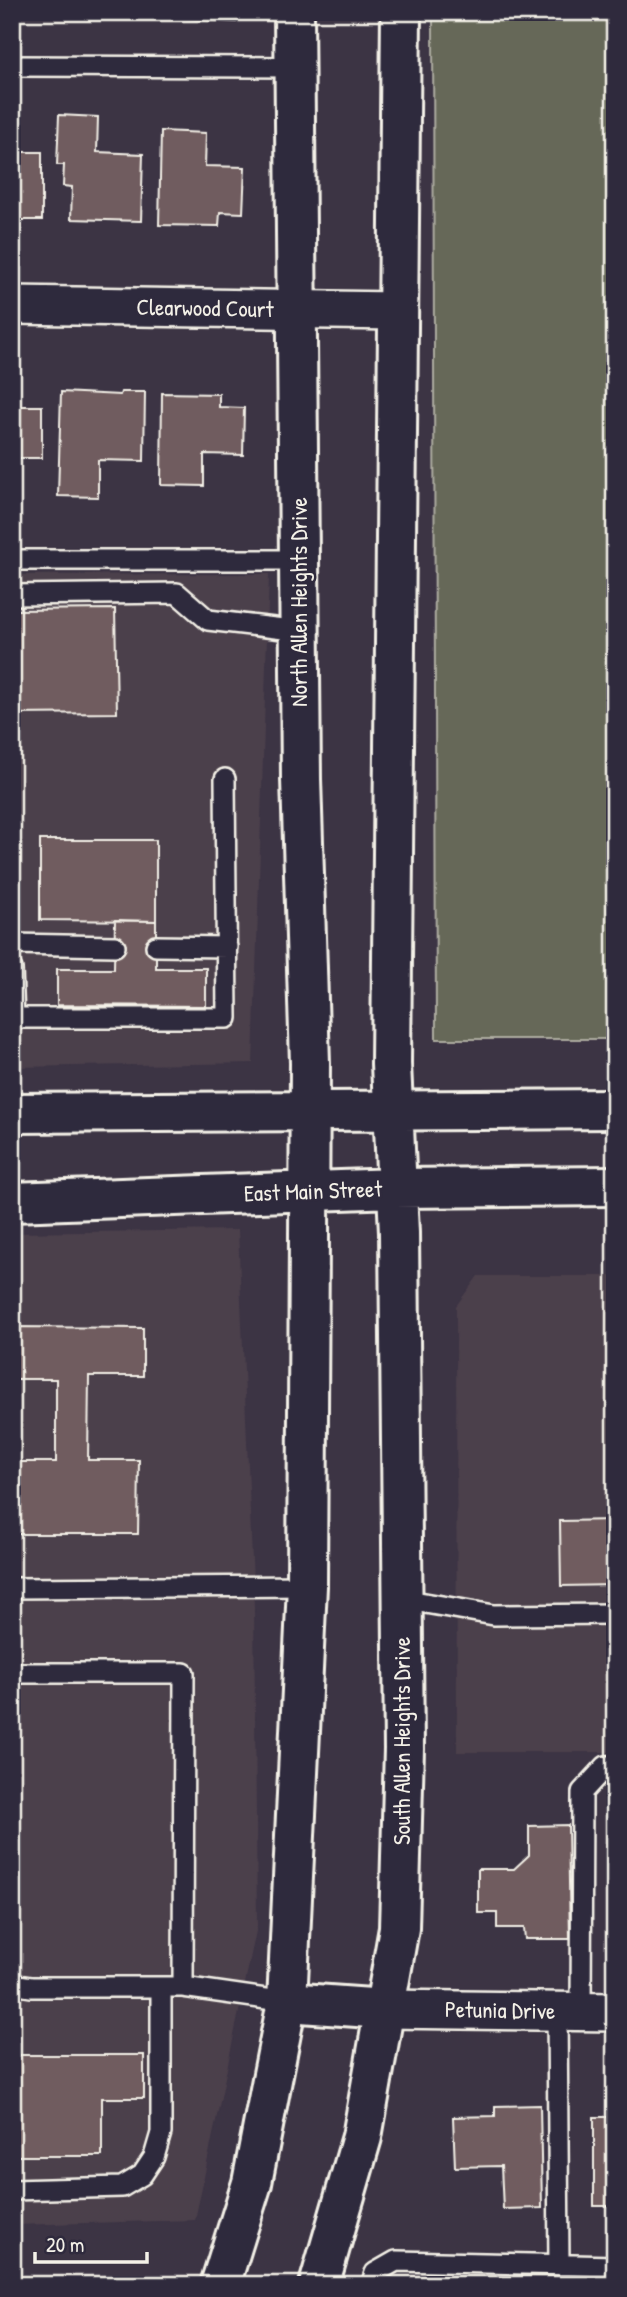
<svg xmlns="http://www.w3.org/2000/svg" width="627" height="2297" font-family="'Patrick Hand',sans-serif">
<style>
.built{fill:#4c404c}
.grass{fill:#666759;stroke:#adaca0;stroke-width:2}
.building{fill:#705b5e;stroke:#f4f1e8;stroke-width:2}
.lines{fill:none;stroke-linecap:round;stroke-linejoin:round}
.service-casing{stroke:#f4f1e8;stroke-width:24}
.minor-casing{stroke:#f4f1e8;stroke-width:42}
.secondary-casing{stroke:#f4f1e8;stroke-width:44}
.service{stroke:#2f2a3d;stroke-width:19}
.minor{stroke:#2f2a3d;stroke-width:37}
.secondary{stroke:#2f2a3d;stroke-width:38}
.labels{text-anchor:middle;stroke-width:5;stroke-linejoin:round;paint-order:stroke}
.street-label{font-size:23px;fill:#f4f1e8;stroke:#2f2a3d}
</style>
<rect width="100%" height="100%" fill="#3c3444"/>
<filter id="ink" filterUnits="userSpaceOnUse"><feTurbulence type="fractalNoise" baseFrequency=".0143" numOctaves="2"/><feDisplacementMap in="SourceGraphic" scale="14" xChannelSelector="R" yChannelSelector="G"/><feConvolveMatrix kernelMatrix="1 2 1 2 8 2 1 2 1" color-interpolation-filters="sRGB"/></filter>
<g filter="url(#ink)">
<path class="built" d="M269,574L253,1063L12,1067V575Z
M238,1230L254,1608L257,1926L195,2220L12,2225V1233Z
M478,1276H615V1752H457L456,1306Z"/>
<path class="grass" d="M433,12H615V1039H436Z"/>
<path class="building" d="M152,12H236V22L152,17Z
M59,115L98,117L97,152L143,154L141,221L71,219L72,187L63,186L64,165H57Z
M161,131L206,133L205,166L245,167L243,213L220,212L219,226L159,225Z
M12,152H42V220H12Z
M61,392L120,395L121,392H145L144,461L98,460V497L58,496Z
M162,393L219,394V407L244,408L243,455L204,454V486L161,485Z
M12,402H16V406H42V458H12Z
M115,609L117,713L12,714V610Z
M40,840H156V921L40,920Z
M115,920L156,921V968H206V1006L57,1005V969H114Z
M12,1327L143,1328V1376H89L88,1460H139L138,1534H12V1462H56V1379H12Z
M615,1520V1585L561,1586L560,1521Z
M568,1825L570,1939H525L524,1928H497V1913H478V1869H514L529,1855V1826Z
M12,2055H144V2098H102V2156H12Z
M540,2105L542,2208L503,2209L501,2166L455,2167L453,2117L495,2116V2106Z
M594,2117H615V2206H594Z"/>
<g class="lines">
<defs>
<path id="service" d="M12,66L295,67
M12,560H299
M12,595L177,593L208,620L300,631
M12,944L115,946
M156,946L227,947
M12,969L14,1018
M12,1018H227L225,779
M12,1588L307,1586
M402,1599L494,1615L615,1614
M12,1673H184L183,1987
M12,1984L31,1987H183L287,2002
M557,2011L559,2265
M581,2011L582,1792L606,1766H615
M12,2190L122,2187L142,2175L154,2157L161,2133V1987
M371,2285L375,2273L396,2261L615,2266"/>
<path id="minor" d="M12,305L397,311
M385,2009L615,2012"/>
<path id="secondary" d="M12,1113L615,1109
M12,1202L395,1188L615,1186
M287,2002L385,2009
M220,2285L252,2183L287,2002L307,1586L310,1063L301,779L294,12
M319,2285L362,2137L399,1928L404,1749L399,1233L391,1064L401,12"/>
</defs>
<use href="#service" class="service-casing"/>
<use href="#minor" class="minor-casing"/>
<use href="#secondary" class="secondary-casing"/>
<use href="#service" class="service"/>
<use href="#minor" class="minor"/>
<use href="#secondary" class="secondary"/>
</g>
</g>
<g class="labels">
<g class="street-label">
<text transform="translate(205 308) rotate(1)" y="8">Clearwood Court</text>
<text transform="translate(299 602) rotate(-90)" y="8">North Allen Heights Drive</text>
<text transform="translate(313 1191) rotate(-2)" y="8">East Main Street</text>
<text transform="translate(402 1741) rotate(-90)" y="8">South Allen Heights Drive</text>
<text transform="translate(500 2010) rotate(1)" y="8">Petunia Drive</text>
</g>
</g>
<rect width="627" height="2297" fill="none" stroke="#2f2a3d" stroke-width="42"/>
<rect x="21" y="21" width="585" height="2255" fill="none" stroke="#f4f1e8" stroke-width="2.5" filter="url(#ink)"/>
<path d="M35 2252v10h112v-10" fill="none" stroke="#f4f1e8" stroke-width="3.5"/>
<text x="46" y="2252" font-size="21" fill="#f4f1e8" stroke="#2f2a3d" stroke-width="5" paint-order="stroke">20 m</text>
</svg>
